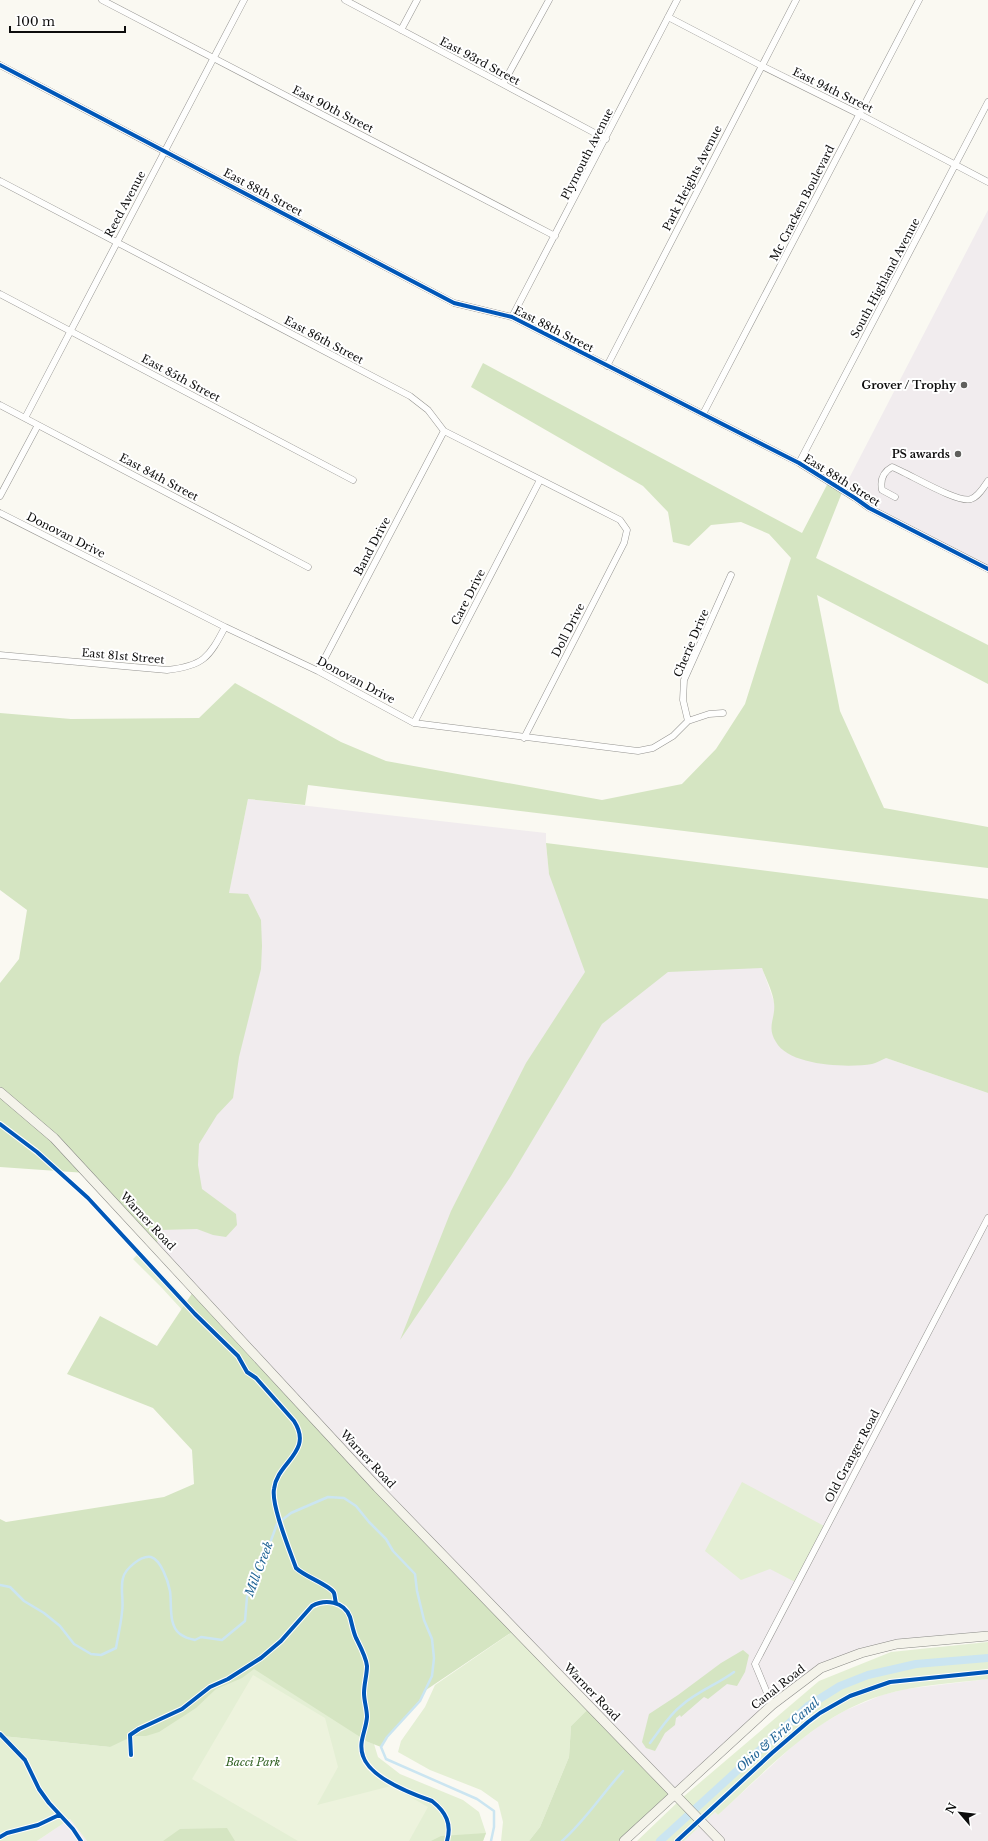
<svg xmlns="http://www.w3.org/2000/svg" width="988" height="1841" font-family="'Libre Baskerville',serif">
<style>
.industrial{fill:#f1ecee}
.green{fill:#e4efd4}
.forest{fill:#d5e5c2}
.pitch{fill:#edf3dd}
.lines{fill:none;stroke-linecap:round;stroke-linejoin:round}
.stream{stroke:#cbe5f1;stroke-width:2.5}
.canal{stroke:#cbe5f1;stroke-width:8}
.street-casing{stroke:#949390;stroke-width:7}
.secondary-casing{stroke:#8a8a87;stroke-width:10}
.street{stroke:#fefefd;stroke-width:6}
.secondary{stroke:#f4f3ea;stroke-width:9}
.cycleway-casing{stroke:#fff;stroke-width:6}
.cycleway{stroke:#0057b8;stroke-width:4}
.poi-dot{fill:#60605d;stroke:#fff;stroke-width:1.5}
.labels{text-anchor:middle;stroke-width:4;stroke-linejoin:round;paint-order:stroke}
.street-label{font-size:11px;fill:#0d0d0d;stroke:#fff}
.poi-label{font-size:11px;font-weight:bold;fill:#0d0d0d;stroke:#fff;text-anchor:end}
.park-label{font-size:11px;font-style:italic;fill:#306022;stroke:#fff}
.water-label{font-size:12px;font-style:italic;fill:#206496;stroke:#fff}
</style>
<rect width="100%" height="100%" fill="#faf9f2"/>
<path class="industrial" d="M988,210V569L870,508L843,490Z
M248,799L546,833V843L549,874L743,913L781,1022L988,1093V1636L897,1644L821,1668L675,1795L156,1247Z
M988,1679V1841H684L715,1812L718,1815L796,1743L822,1724L844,1711L882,1695L906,1689Z
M70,1819L87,1841H37Z"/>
<path class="green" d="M139,1253L168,1280L320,1446L368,1742L374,1744L378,1757L400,1774L463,1800L479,1812L486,1833L483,1841H87L70,1819L37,1841H0V1734L2,1736L110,1747L290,1427L161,1287L133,1259Z
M742,1482L826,1527L797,1583L770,1569L741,1580L705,1551Z
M515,1630L590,1707L571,1726L569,1757L540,1827L529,1841H501L503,1822L498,1802L481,1790L430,1770L398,1752L401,1741L425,1707L435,1685Z
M988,1642V1679C953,1683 917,1685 883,1695C816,1715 768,1769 718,1815L715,1812L684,1841H637L683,1797L819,1681L891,1652Z"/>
<path class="forest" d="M483,363L802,533L829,481L843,490L816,558L988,645V684L817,595L840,711L884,808L988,827V868L308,785L305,805L248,799L229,893L248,894L261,920L262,946L261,969L239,1057L233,1098L217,1115L199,1144L198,1165L202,1189L236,1214L237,1225L226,1237L213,1235L197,1229L160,1230L156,1247L86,1173L0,1167V983L19,959L27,910L0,890V713L71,719L199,718L235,683L341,742L386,761L602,800L682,784L716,749L745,704L791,558L769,534L741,522L711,525L689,546L673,542L668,512L643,486L471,387Z
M546,843L988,899V1093L886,1058C881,1060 876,1063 872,1064C848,1068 789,1066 776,1042C766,1027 776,1018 774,1003C773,992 766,979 762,968L668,972L602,1024L511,1176L400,1340L451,1211L526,1063L585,972L549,874Z
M195,1289L515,1630L426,1690C414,1712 393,1726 381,1747L368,1742L254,1669L242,1678L216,1689L196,1708L159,1732L146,1736H133L110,1747L2,1736L0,1734V1519L6,1522L164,1497L194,1484L192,1450L153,1408L67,1374L100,1316L157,1346Z
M743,1650L749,1655L745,1672L737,1686L727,1684L708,1699L704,1697L681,1717L680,1715L676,1718L675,1725L665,1733L655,1751L646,1748L642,1742L649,1714L678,1695L721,1663Z
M590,1707L675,1795L624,1841H529L540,1827L569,1757L571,1726Z
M227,1828L235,1841H163L180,1829Z
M486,1833L483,1841H431L441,1836Z"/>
<path class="pitch" d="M253,1675L325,1718L338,1767L317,1805L391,1786L428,1807L409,1841H298L192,1779Z"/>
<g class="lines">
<path class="stream" d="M0,1585L10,1587L24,1601L44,1613L60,1626L74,1644L91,1654L101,1655L116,1648C118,1636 121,1624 122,1612C124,1601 120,1588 123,1578C125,1569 141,1555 151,1557C161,1560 168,1581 170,1591C172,1604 168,1625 180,1634C184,1637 190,1639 195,1640L201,1637L222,1640L245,1621L247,1597L262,1565L277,1524L291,1513L328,1497L344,1498L356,1506L369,1522L386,1539L393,1551L415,1574L417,1591L424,1620L432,1639L434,1658L432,1676L420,1701L387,1737L381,1747L386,1759L477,1799L494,1811V1827L491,1841
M650,1743C660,1730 669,1715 682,1705C698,1691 718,1684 734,1672
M562,1841C585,1821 602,1794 623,1771"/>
<path class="canal" d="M660,1841L808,1706L840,1686L868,1675L916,1664L988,1658"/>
<defs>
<path id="street" d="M102,0L555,236
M345,0L606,139
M668,17L762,66L859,114L988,182
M401,30L417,0
M0,65L454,303L512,317L799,463L855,498L869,508L988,569
M503,84L549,0
M0,181L410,396L428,410L444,431L620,520L627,530L624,543L524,738
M0,294L353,480
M512,317L677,0
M607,366L796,0
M0,405L308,567
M703,414L919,0
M25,418L244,0
M799,463L988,102
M0,496L38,425
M895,497L882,490C880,480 883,472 892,467C908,473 958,504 971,499C978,497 984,487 988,481
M0,513L225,627L318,671L414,723L638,751L653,748L673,736L688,721L709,714L723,713
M0,655L167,670C203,666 209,658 225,627
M318,671L444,431
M688,721L683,700L684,680L731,575
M414,723L540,480
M772,1705L755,1664L988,1218"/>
<path id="secondary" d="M0,1092L54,1138L377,1487L720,1841
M624,1841L772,1705L821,1668L861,1653L897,1644L988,1636"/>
</defs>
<use href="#street" class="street-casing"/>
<use href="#secondary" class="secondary-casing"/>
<use href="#street" class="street"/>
<use href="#secondary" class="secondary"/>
<defs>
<path id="cycleway" d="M0,65L454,303L512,317L799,463L855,498L869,508L988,569
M0,1124L37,1152L88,1198L195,1314L238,1356L247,1372L256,1378L294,1421C314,1452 277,1462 274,1489C271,1505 290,1551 296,1568C305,1577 330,1585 334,1593C335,1596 335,1600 336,1603
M0,1734L25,1760L39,1789L49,1803L73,1829L81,1841
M131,1755L130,1735L139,1729L182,1709L210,1687L228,1679L261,1658L281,1641L312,1606C325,1599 344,1601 350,1617C352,1624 353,1631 356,1638C360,1646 366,1657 367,1666C367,1675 364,1684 364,1693C364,1701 367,1709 367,1717C366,1731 358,1742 363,1756C370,1778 412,1794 432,1801C446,1812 452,1824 447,1841
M0,1837L7,1833L38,1825L59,1815
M677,1841L772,1753L808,1722L820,1713L850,1696L890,1682L988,1672"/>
</defs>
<use href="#cycleway" class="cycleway-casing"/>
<use href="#cycleway" class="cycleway"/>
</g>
<g class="poi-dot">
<circle cx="964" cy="385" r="4"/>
<circle cx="958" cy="454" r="4"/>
</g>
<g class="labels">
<g class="street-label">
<text transform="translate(480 61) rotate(28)" y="4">East 93rd Street</text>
<text transform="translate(833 90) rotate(26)" y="4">East 94th Street</text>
<text transform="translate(333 109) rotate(27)" y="4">East 90th Street</text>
<text transform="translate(587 154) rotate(-63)" y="4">Plymouth Avenue</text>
<text transform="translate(692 178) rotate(-63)" y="4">Park Heights Avenue</text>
<text transform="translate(263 192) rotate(28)" y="4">East 88th Street</text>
<text transform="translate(802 203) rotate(-63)" y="4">Mc Cracken Boulevard</text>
<text transform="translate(125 204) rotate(-62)" y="4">Reed Avenue</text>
<text transform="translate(885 278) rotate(-62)" y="4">South Highland Avenue</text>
<text transform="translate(554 329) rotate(27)" y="4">East 88th Street</text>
<text transform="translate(324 340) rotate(28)" y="4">East 86th Street</text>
<text transform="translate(181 378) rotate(28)" y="4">East 85th Street</text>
<text transform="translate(159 477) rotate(28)" y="4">East 84th Street</text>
<text transform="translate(842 480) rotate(32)" y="4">East 88th Street</text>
<text transform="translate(66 535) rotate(27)" y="4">Donovan Drive</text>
<text transform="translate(372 546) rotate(-62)" y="4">Band Drive</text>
<text transform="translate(468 597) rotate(-63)" y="4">Care Drive</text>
<text transform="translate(568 630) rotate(-63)" y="4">Doll Drive</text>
<text transform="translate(691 643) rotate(-67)" y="4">Cherie Drive</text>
<text transform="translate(123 656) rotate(5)" y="4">East 81st Street</text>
<text transform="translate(356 680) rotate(28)" y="4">Donovan Drive</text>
<text transform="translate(148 1221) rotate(47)" y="4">Warner Road</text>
<text transform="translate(852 1456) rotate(-62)" y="4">Old Granger Road</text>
<text transform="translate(368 1459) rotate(47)" y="4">Warner Road</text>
<text transform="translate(778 1687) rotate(-38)" y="4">Canal Road</text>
<text transform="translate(592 1692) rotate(46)" y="4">Warner Road</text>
</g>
<g class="poi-label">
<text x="956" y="389">Grover / Trophy</text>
<text x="950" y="458">PS awards</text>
</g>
<g class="park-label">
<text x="253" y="1766">Bacci Park</text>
</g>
<g class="water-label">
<text transform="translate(259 1569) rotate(-69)" y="4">Mill Creek</text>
<text transform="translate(778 1735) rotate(-41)" y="4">Ohio &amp; Erie Canal</text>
</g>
</g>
<g transform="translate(960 1813) rotate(298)" stroke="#ffffff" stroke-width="3" paint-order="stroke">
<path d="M0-3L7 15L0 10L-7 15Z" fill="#0d0d0d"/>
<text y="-6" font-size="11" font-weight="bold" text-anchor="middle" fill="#0d0d0d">N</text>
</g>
<path d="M10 26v6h115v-6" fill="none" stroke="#0d0d0d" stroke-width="2"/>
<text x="16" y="26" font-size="12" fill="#0d0d0d" stroke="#ffffff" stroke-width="3" paint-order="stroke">100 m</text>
</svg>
